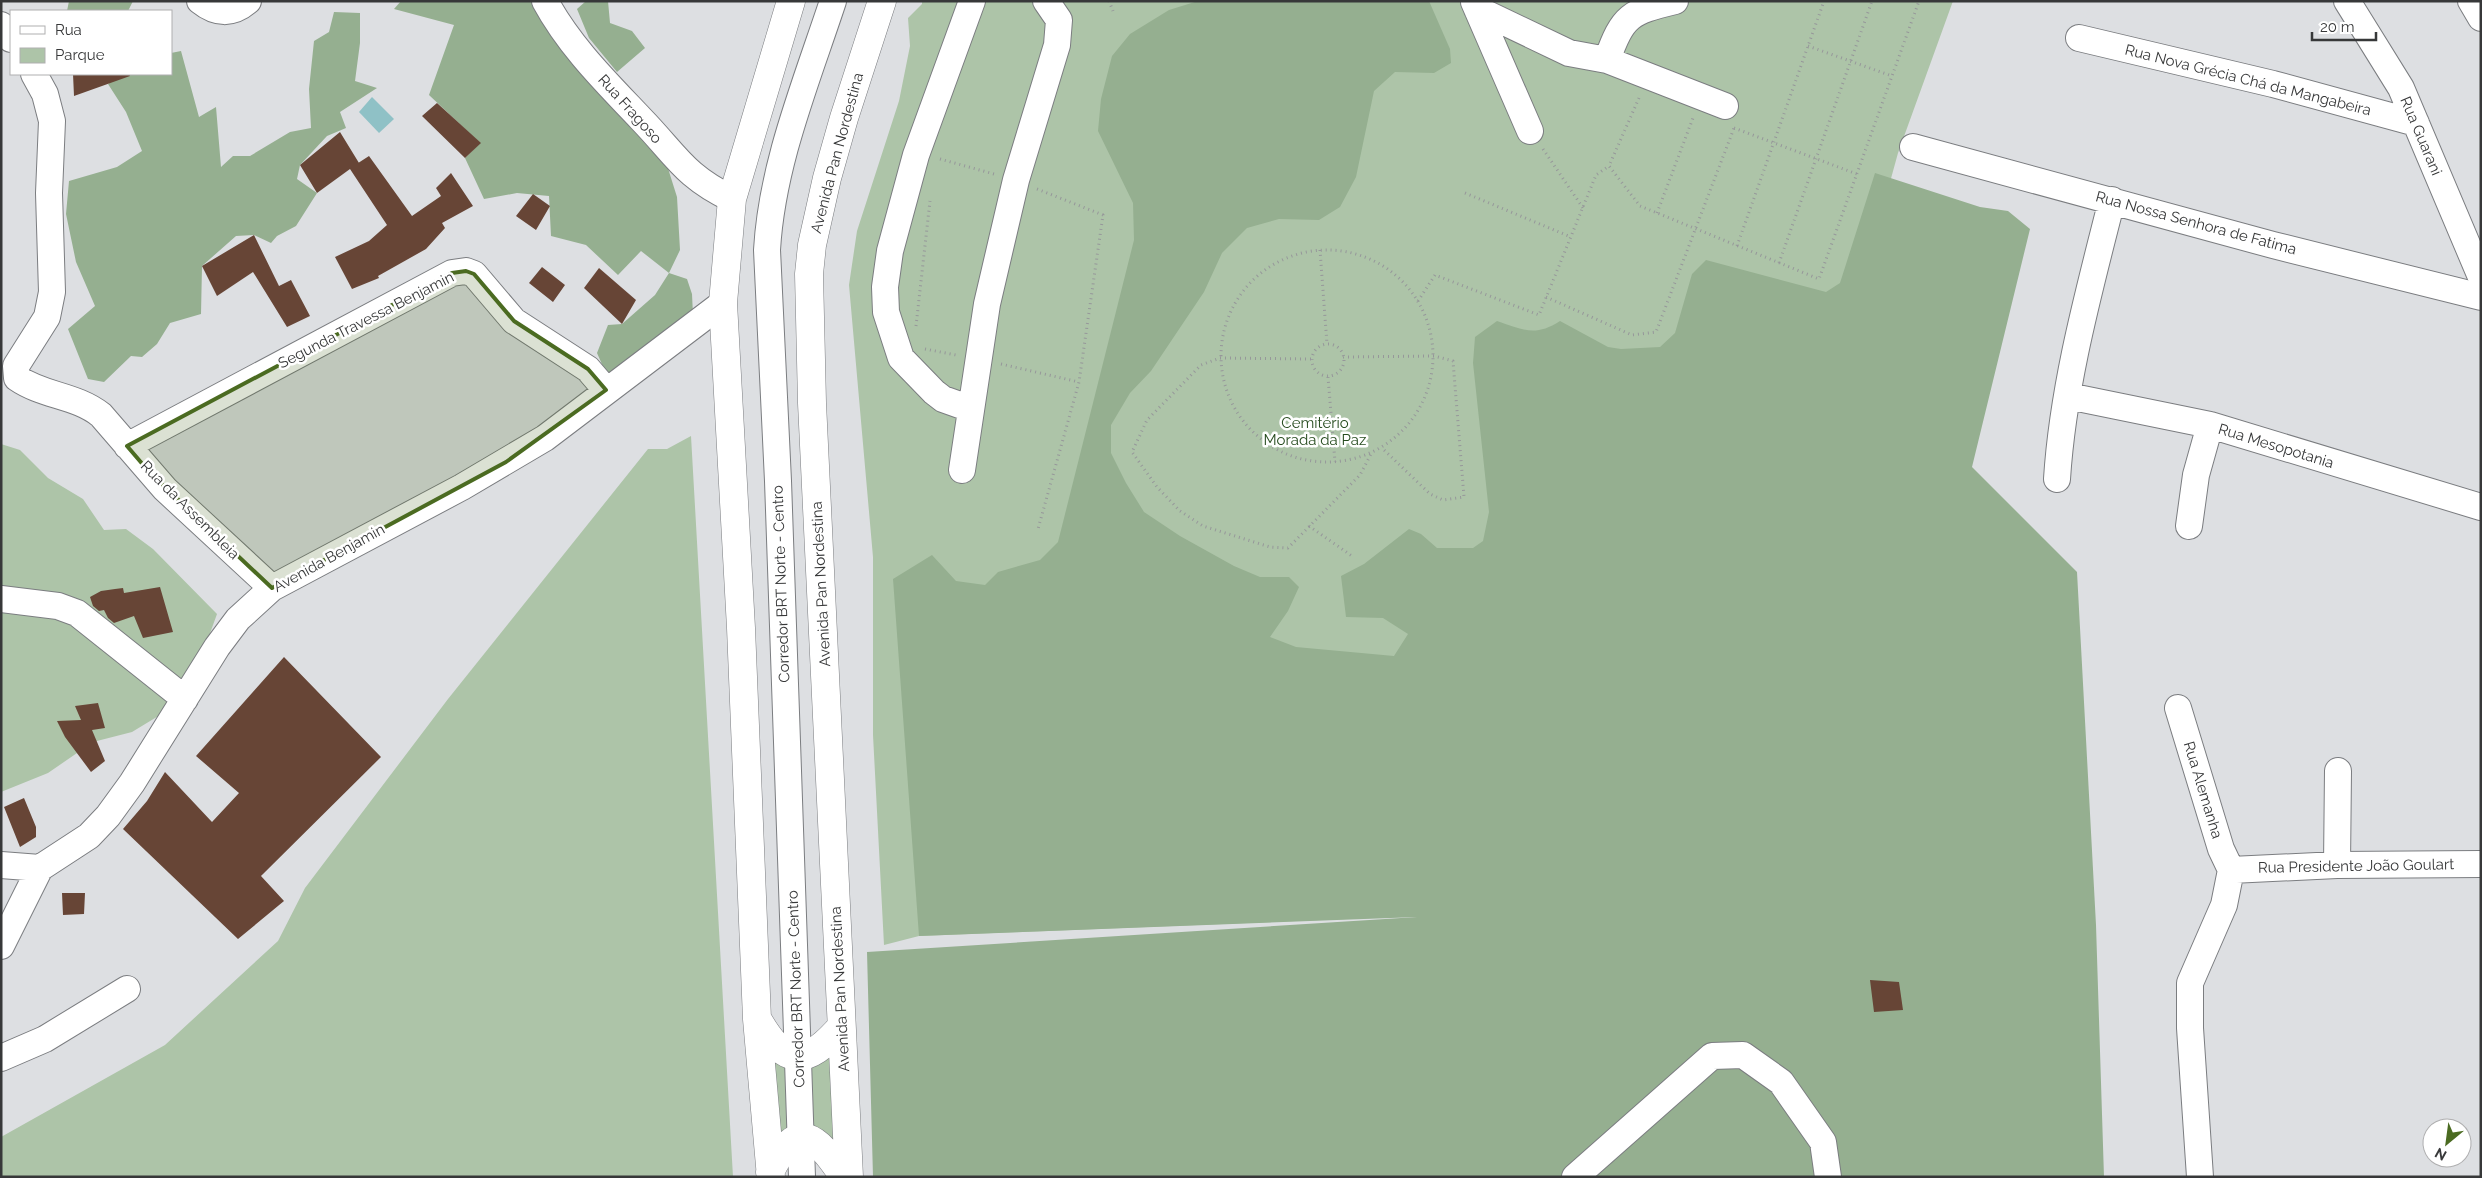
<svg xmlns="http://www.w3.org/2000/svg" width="2482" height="1178" font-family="Raleway,sans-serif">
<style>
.green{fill:#adc4a8}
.forest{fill:#95af90}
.water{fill:#8fc1c6}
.building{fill:#674536}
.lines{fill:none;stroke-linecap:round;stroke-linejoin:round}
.minor-casing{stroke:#7b7d80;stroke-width:28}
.highway-casing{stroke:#7b7d80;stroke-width:29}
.path{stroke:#96979a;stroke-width:3;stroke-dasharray:1 4;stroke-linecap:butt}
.minor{stroke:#fff;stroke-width:26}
.highway{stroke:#fff;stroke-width:28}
.marked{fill:#4b6b21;fill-opacity:0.2;stroke:#4b6b21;stroke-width:4;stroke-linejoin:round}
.labels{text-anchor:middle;stroke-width:5;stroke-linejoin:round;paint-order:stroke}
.street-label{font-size:15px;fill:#373839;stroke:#fff}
.park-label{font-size:15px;fill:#274c1f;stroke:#fff}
</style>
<rect width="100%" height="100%" fill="#dddfe2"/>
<path class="green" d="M922,1H1953L1898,153L1787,557L1450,915L919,936L884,945L873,735V557L849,285L857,231L899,101L910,46L908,18L922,4Z
M691,436L733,1177H1V1137L165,1045L278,941L305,888L448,699L648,449H667Z
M1,444L20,450L48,478L83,499L104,530L126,529L153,549L217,614L205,647L160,715L132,732L93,742L48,773L1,792Z
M841,1027L849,1177L822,1147L770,1172V1040L782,1052Z"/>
<path class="forest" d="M69,1H133L128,11H67Z
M401,1H546L666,162L677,197L680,250L669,273L687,279L692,294L693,315L609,380L597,353L608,325L622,324L655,295L669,273L641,251L618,275L586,245L551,236L549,196L517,193L484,199L465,158L480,143L429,95L454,25L394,9Z
M586,1H608L610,23L632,31L645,48L617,72L589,38L577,9Z
M1198,1H1429L1450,49L1451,63L1434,73L1395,72L1374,91L1356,177L1340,207L1319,220L1279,219L1247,228L1222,253L1204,292L1151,371L1130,393L1111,425V453L1126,483L1144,512L1180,536L1234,566L1260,577H1289L1299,587L1288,611L1270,637L1296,647L1394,656L1408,634L1383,618L1346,617L1341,576L1364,564L1409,529L1421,534L1437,548H1473L1483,541L1489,512L1473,363L1475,337L1497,321C1524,330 1535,337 1560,321L1608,347L1621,349L1660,347L1675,333L1692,274L1706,260L1826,292L1840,283L1875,173L1980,207L2008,211L2030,229L1972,467L2077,572L2096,925L2104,1177H873L867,952L1417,917L919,936L893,579L932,555L956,581L985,585L998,572L1040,560L1058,542L1134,240L1133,203L1098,131L1101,99L1112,56L1130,34L1169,10Z
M334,12L360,13V43L355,81L377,88L340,112L346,128L327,136L300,165L297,179L317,193L296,226L277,236L271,243L254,235L236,236L202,266L201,314L170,323L157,344L142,357L131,356L104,382L88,379L68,329L95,306L76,262L66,214L69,181L117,167L142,151L126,112L108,84L122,74H171V53L181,51L199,117L216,107L221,167L233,156H250L290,132L311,128L309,89L314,41L329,32Z"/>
<path class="water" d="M372,97L394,119L379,133L359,112Z"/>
<path class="building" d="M73,74H129L130,76L74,96Z
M437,103L481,143L465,158L422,116Z
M340,132L359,163L352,167L369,156L412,216L441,196L436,188L451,173L473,206L442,223L445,228L426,249L378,276L379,278L352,289L335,257L369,241L387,225L350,169L317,193L300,165Z
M533,194L550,206L536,230L516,216Z
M254,235L279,286L291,280L310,316L287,327L253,272L217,296L202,266Z
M542,267L565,285L553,302L529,283Z
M599,268L636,300L622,324L584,288Z
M160,587L173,632L143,638L134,616L114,623L108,618L104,610L99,611L93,606L90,597L101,591L115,589L123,588L124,593Z
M284,657L381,757L261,876L284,901L238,939L123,829L147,801L165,772L212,822L239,793L196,756Z
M98,703L105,728L92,730L105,761L91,772L65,737L57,721L81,720L75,706Z
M24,798L36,827V837L20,847L4,807Z
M62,893H85L84,914L63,915Z
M1870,980L1899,982L1903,1010L1874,1012Z"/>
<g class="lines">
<defs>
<path id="minor" d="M200,1C216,14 232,15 248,1
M545,1C570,47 606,82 641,119C676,155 684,176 732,199
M2347,1L2401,88L2481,277
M2471,1L2481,18
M1474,2L1530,131
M1477,9L1569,53L1607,60C1623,15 1630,12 1675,1
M1,25L11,39
M2079,38L2273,84L2416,123
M1607,60L1725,106
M34,74L45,94L52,121L49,193L52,292L47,317L16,366L17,378C43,396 76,395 101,415L165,489L272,588
M1913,147L2273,245L2481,297
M2068,396L2210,425L2481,507
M971,409L943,399L934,392L901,358L886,312L885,287L890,251L916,155L972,1
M127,446L452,273L466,271L474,274L514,321L588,369L606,390
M962,470L987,304L1016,180L1057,45L1059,20L1046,1
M2057,479C2063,385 2089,291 2112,200
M2189,526L2196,475L2210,425
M1,599L58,606L77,613L185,699
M2178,708L2221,849L2231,870
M1,865L40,868L89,836L108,816L132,783L217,647L238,619L272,588L462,487L545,438L723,303
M2337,865L2338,771
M2231,870L2337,865L2481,864
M1,946L40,868
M1,1058L45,1039L127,989
M802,1177L778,481L767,250C772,164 806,83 833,1
M1575,1177L1712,1056L1743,1055L1781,1082L1823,1142L1828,1177
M2200,1177L2190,1028V983L2224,905L2231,870"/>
<path id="highway" d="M758,1020C785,1067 806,1067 841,1027
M770,1172C797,1116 817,1136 844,1177
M771,1177L757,1019L741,628L723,303L732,199L791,1
M849,1177L812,403L809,274L812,245L827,178L844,118L882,1"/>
</defs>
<use href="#minor" class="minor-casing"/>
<use href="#highway" class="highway-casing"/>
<path class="path" d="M1109,1L1113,11
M1808,46L1892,76
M1639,98L1609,166L1640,206L1819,279L1919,1
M1734,128L1857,174
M1543,149L1583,208
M940,159L994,174
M1037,189L1103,215L1079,382L1038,529
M1465,193L1571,237
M1657,213L1693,118
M1737,246L1824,1
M1221 356a106 106 0 1 1 212 0a106 106 0 1 1-212 0Z
M1320,250L1327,344
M1779,263L1872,1
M1546,297L1632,335L1656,332L1734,128
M1418,301L1435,275L1539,315L1596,175L1609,166
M916,326L930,201
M1312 360a16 16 0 1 1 32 0a16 16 0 1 1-32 0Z
M925,349L956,355
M1343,357L1434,356L1453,361L1464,497L1443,500L1430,494L1382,448
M1311,359L1220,358L1201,365L1147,420L1132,452L1157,487L1180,511L1203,526L1270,547L1288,548L1360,475L1371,454
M1001,364L1079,382
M1328,377L1335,462
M1309,526L1352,556"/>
<use href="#minor" class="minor"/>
<use href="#highway" class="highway"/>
</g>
<path class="marked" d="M466,271L474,274L514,321L588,369L606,390L506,462L272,588L151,474L127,446L452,273Z"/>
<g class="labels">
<g class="street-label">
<text transform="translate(2248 80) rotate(14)" y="5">Rua Nova Grécia Chá da Mangabeira</text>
<text transform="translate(630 109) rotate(48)" y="5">Rua Fragoso</text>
<text transform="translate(2421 136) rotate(67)" y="5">Rua Guarani</text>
<text transform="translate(837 153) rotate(-75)" y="5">Avenida Pan Nordestina</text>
<text transform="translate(2196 223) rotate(15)" y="5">Rua Nossa Senhora de Fatima</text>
<text transform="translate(366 320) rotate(-27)" y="5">Segunda Travessa Benjamin</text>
<text transform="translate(2276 446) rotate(17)" y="5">Rua Mesopotania</text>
<text transform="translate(190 510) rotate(45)" y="5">Rua da Assembleia</text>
<text transform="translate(329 558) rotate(-29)" y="5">Avenida Benjamin</text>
<text transform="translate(781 584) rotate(-92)" y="5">Corredor BRT Norte - Centro</text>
<text transform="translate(821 584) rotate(-93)" y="5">Avenida Pan Nordestina</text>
<text transform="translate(2203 790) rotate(73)" y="5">Rua Alemanha</text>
<text transform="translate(2356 866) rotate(-1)" y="5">Rua Presidente João Goulart</text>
<text transform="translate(796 989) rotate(-92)" y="5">Corredor BRT Norte - Centro</text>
<text transform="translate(840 989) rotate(-93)" y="5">Avenida Pan Nordestina</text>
</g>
<g class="park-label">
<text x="1315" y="428">Cemitério<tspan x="1315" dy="17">Morada da Paz</tspan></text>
</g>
</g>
<rect width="2482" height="1178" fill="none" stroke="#373839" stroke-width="5"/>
<rect x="10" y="10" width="162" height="65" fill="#ffffff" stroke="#afafb0"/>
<rect x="20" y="26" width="25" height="8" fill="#ffffff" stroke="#afafb0"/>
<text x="55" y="35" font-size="15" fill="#373839">Rua</text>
<rect x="20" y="48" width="25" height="15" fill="#adc4a8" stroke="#afafb0"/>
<text x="55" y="60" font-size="15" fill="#373839">Parque</text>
<g transform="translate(2447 1143) rotate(209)"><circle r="24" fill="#ffffff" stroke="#afafb0"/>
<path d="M0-4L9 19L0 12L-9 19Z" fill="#4b6b21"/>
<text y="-8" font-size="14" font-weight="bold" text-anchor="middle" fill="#373839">N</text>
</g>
<path d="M2312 32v8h64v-8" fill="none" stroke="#373839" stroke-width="2.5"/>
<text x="2320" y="32" font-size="15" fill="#373839" stroke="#ffffff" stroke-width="4" paint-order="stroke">20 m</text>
</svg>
